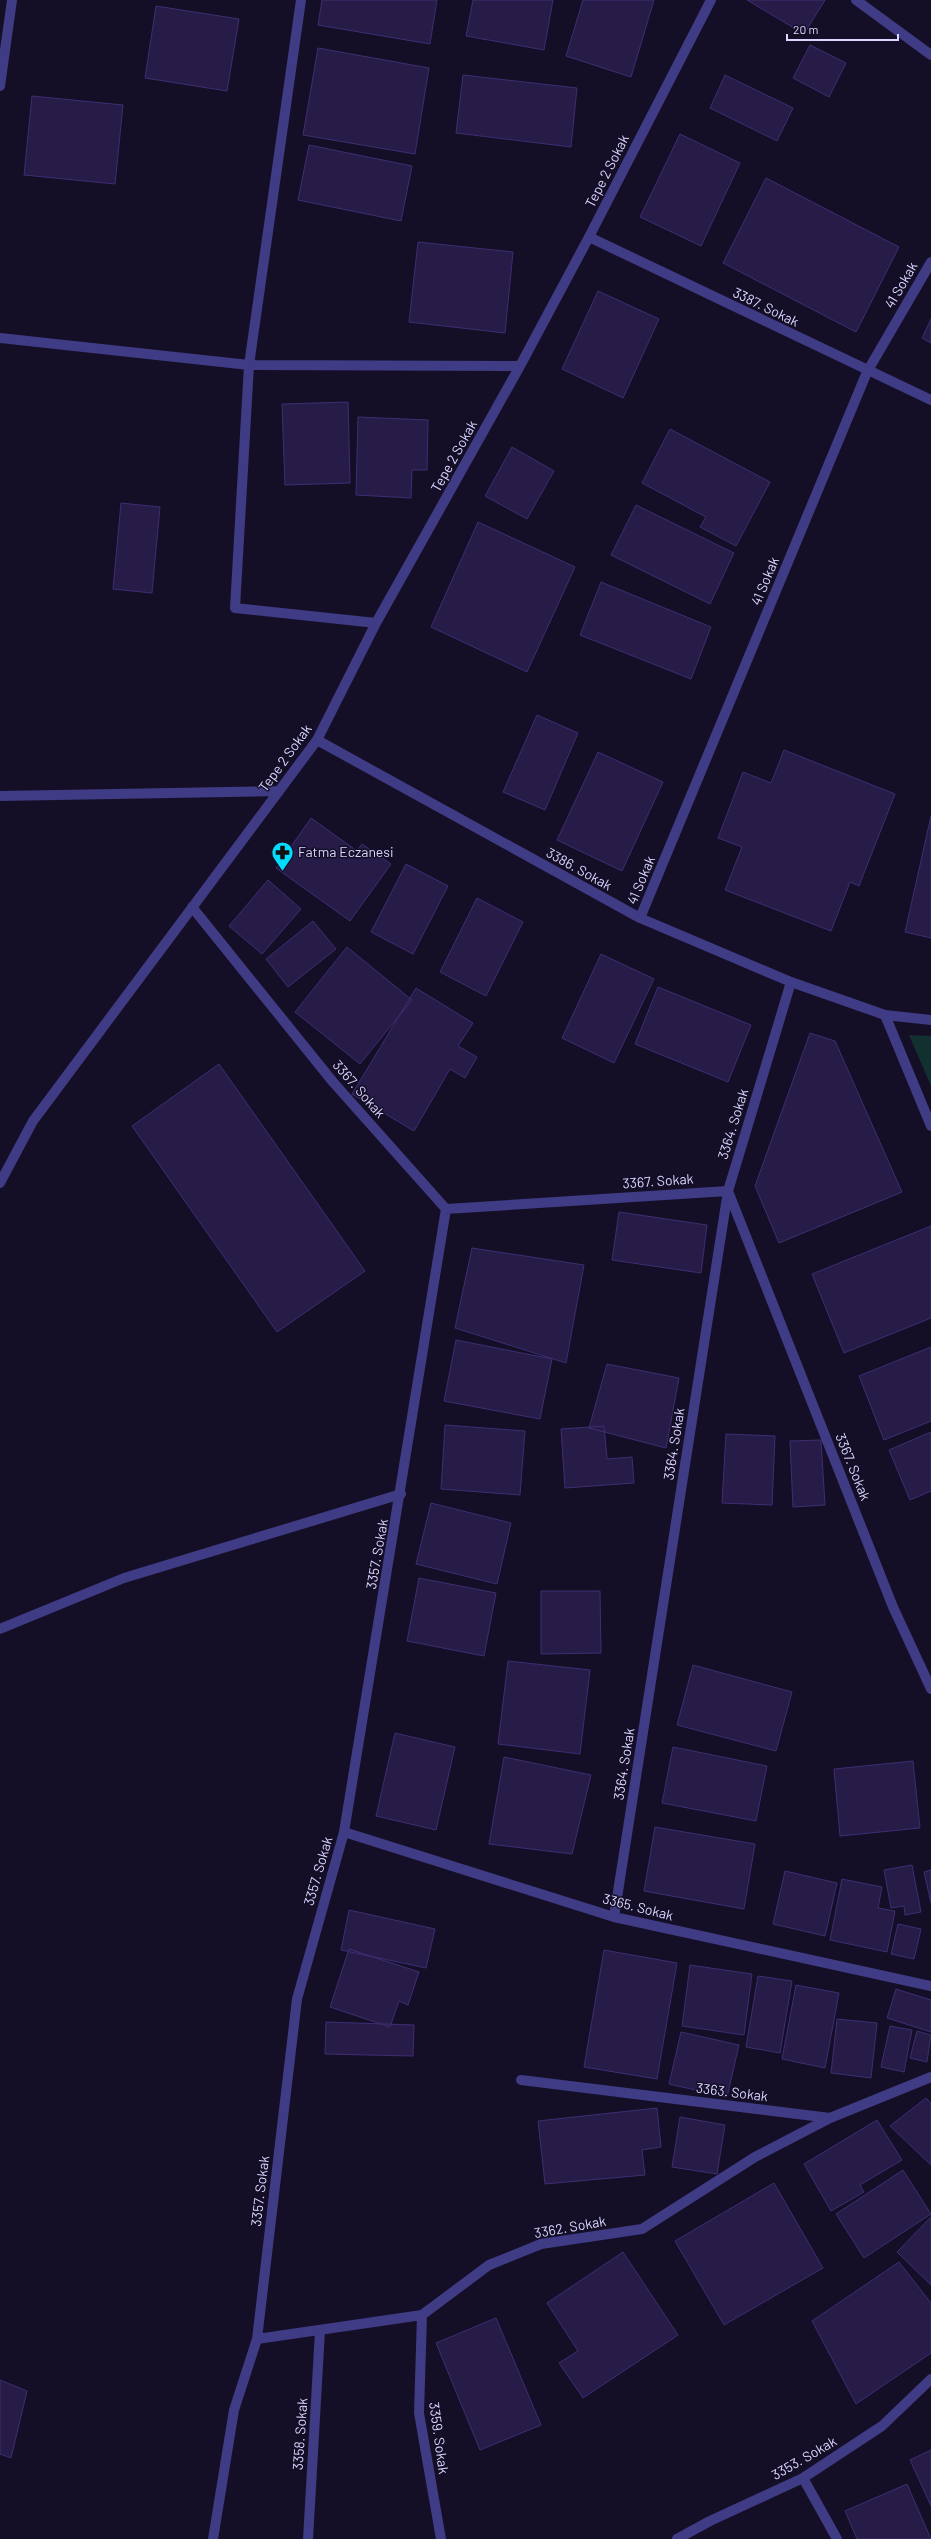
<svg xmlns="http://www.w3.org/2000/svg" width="931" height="2539" font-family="Barlow,sans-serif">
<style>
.green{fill:#123030}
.building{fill:#261c47;stroke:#3e2e73}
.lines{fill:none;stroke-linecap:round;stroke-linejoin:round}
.minor{stroke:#403b85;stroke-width:10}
.labels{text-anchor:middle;stroke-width:3;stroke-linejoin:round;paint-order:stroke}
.street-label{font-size:14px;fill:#dbd5ff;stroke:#140f27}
.poi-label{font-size:14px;fill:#dbd5ff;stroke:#140f27;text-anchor:start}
</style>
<rect width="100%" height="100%" fill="#140f27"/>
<path class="green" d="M909,1035L931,1036V1086Z"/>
<path class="building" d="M322,0H437L430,44L318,25Z
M473,0H553L544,50L466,36Z
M583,0H654L631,77L566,56Z
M747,0H825L804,34Z
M156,6L239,19L227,91L145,78Z
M810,45L846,63L829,97L793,78Z
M318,48L429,68L415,154L303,135Z
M463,75L577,88L571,147L456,133Z
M725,75L793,108L777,141L710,108Z
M32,96L123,105L115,184L24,175Z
M680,134L740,163L701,246L640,217Z
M309,145L412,166L401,221L298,200Z
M766,178L899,247L856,332L723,263Z
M418,242L513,252L505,333L409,322Z
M598,291L659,319L623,398L562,369Z
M931,319V343L922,338Z
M348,402L350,483L285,485L282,404Z
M358,417L428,420L427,470H412L411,498L356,495Z
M670,429L770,482L736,546L700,527L706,517L642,483Z
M512,447L554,471L527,519L485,496Z
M121,503L160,507L152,593L113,589Z
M636,505L734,553L710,604L611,555Z
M478,522L575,567L527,672L431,627Z
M601,582L711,627L691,679L580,635Z
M537,715L578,733L545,810L503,792Z
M784,750L895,794L859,886L850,882L831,931L725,890L742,847L718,838L743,772L771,783Z
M598,752L663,782L622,871L557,840Z
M931,816V938L905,932Z
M311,818L357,851L362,844L391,864L350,921L276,868Z
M406,864L448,886L413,954L371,932Z
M268,880L301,909L262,954L229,926Z
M477,898L523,922L486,996L440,972Z
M313,921L336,949L288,987L266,959Z
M347,947L412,1000L360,1064L295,1012Z
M601,954L654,979L614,1063L562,1038Z
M658,987L751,1025L728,1082L635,1044Z
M416,988L473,1023L458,1046L477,1057L465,1078L450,1069L414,1131L352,1094Z
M810,1033L835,1041L902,1192L779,1243L755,1186Z
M219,1064L365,1271L277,1332L132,1126Z
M619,1212L707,1225L701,1273L612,1260Z
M931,1226V1318L844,1353L812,1274Z
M472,1248L584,1265L566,1363L455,1328Z
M456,1340L552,1359L540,1419L444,1401Z
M931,1347V1421L884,1440L859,1376Z
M607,1364L679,1378L666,1448L589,1428Z
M445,1425L525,1431L520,1495L441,1489Z
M604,1426L607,1459L632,1457L634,1483L565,1488L561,1429Z
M931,1432V1491L910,1500L889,1450Z
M726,1434L775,1436L772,1505L722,1503Z
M821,1440L825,1505L793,1507L790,1441Z
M431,1503L511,1523L497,1584L416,1564Z
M419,1578L496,1593L484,1656L407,1641Z
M541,1591H600L601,1653L541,1654Z
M508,1661L590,1670L580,1754L498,1744Z
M693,1665L792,1692L776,1751L677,1725Z
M395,1733L455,1747L436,1830L376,1816Z
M673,1747L767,1766L756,1821L662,1803Z
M504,1757L591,1775L572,1854L489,1844Z
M913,1761L920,1828L840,1836L834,1769Z
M655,1827L755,1844L744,1909L644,1891Z
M912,1865L921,1912L905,1915L904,1906L891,1908L884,1870Z
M931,1870V1903L924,1872Z
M785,1871L837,1883L825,1936L773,1924Z
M842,1879L882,1887L878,1908L895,1911L887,1952L830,1940Z
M349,1910L435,1929L426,1968L341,1950Z
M898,1924L921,1929L914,1959L891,1954Z
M349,1949L419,1972L408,2005L399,2001L390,2027L330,2007Z
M604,1950L677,1963L657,2079L584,2067Z
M690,1965L752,1974L744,2035L682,2026Z
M758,1976L792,1981L780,2053L746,2047Z
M796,1985L839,1993L825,2068L782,2059Z
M896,1989L931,2000V2032L887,2018Z
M837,2019L877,2023L871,2078L831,2073Z
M326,2022L414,2025L413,2056L325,2054Z
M890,2026L912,2030L904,2072L881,2067Z
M917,2031L931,2035L927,2062L910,2058Z
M681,2032L739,2045L727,2097L669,2084Z
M926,2098L931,2103V2165L890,2126Z
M657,2108L661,2147L642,2150L645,2175L545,2184L538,2121Z
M680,2117L725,2125L717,2174L672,2167Z
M877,2120L902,2160L860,2185L864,2192L831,2211L804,2164Z
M903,2170L931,2214L864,2258L836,2214Z
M774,2183L823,2268L724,2325L675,2241Z
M931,2217V2285L897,2252Z
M623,2252L678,2335L583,2398L559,2363L578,2351L547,2303Z
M899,2262L931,2303V2353L856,2404L812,2321Z
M496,2318L541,2425L480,2450L436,2343Z
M0,2380L27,2391L11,2458L0,2454Z
M931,2450V2506L910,2460Z
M907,2484L931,2539H857L845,2511Z"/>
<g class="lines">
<path class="minor" d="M301,0L249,365L235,608L376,623
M856,0L931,55
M0,86L12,0
M589,237L931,400
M0,338L249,365L520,366
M317,740L640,918L791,982L885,1015L931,1020
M0,796L279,791
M192,907L333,1082L446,1209L728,1191L893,1607L931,1689
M640,918L867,372L931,262
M885,1015L931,1126
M0,1183L33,1121L317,740L376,623L520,366L589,237L711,0
M0,1629L124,1578L401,1494
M344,1832L614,1917L931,1986
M614,1917L728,1191L791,982
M521,2080L830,2118
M422,2315L419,2413L441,2539
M257,2339L422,2315L489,2265L541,2244L642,2229L755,2157L830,2118L931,2077
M803,2478L837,2539
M213,2539L234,2410L257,2339L297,1999L344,1832L446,1209
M308,2539L320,2331
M677,2539L710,2521L803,2478L882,2426L931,2379"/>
</g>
<defs>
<symbol id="pharmacy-pin" viewBox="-11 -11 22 30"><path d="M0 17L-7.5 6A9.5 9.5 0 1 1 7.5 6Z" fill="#03dcfd" stroke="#140f27"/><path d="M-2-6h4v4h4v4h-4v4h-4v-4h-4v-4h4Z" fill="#111"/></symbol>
</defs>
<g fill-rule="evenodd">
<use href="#pharmacy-pin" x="270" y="840" width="25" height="34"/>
</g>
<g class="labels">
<g class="street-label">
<text transform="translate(607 171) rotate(-63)" y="5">Tepe 2 Sokak</text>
<text transform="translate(901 285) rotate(-60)" y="5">41 Sokak</text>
<text transform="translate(766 307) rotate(26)" y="5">3387. Sokak</text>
<text transform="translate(454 456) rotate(-61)" y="5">Tepe 2 Sokak</text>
<text transform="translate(765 581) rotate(-67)" y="5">41 Sokak</text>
<text transform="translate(285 758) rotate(-54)" y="5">Tepe 2 Sokak</text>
<text transform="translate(579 869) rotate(29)" y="5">3386. Sokak</text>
<text transform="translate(641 880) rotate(-67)" y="5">41 Sokak</text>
<text transform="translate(359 1089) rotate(49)" y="5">3367. Sokak</text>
<text transform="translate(733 1124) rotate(-73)" y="5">3364. Sokak</text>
<text transform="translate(658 1181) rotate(-4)" y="5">3367. Sokak</text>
<text transform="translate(674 1444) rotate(-81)" y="5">3364. Sokak</text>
<text transform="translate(853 1467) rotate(68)" y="5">3367. Sokak</text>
<text transform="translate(377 1554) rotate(-80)" y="5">3357. Sokak</text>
<text transform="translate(624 1764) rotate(-81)" y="5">3364. Sokak</text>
<text transform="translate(318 1871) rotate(-74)" y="5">3357. Sokak</text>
<text transform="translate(638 1907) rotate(14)" y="5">3365. Sokak</text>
<text transform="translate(732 2092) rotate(7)" y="5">3363. Sokak</text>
<text transform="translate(260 2191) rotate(-83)" y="5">3357. Sokak</text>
<text transform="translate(570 2227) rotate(-10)" y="5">3362. Sokak</text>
<text transform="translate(300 2434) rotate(-86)" y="5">3358. Sokak</text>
<text transform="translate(439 2438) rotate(82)" y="5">3359. Sokak</text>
<text transform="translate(804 2458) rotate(-30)" y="5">3353. Sokak</text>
</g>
<g class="poi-label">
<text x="298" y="857">Fatma Eczanesi</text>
</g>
</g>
<path d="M787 34v6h111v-6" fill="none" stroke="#dbd5ff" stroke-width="2"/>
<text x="793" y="34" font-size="12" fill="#dbd5ff" stroke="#140f27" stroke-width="3" paint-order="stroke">20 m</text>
</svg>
